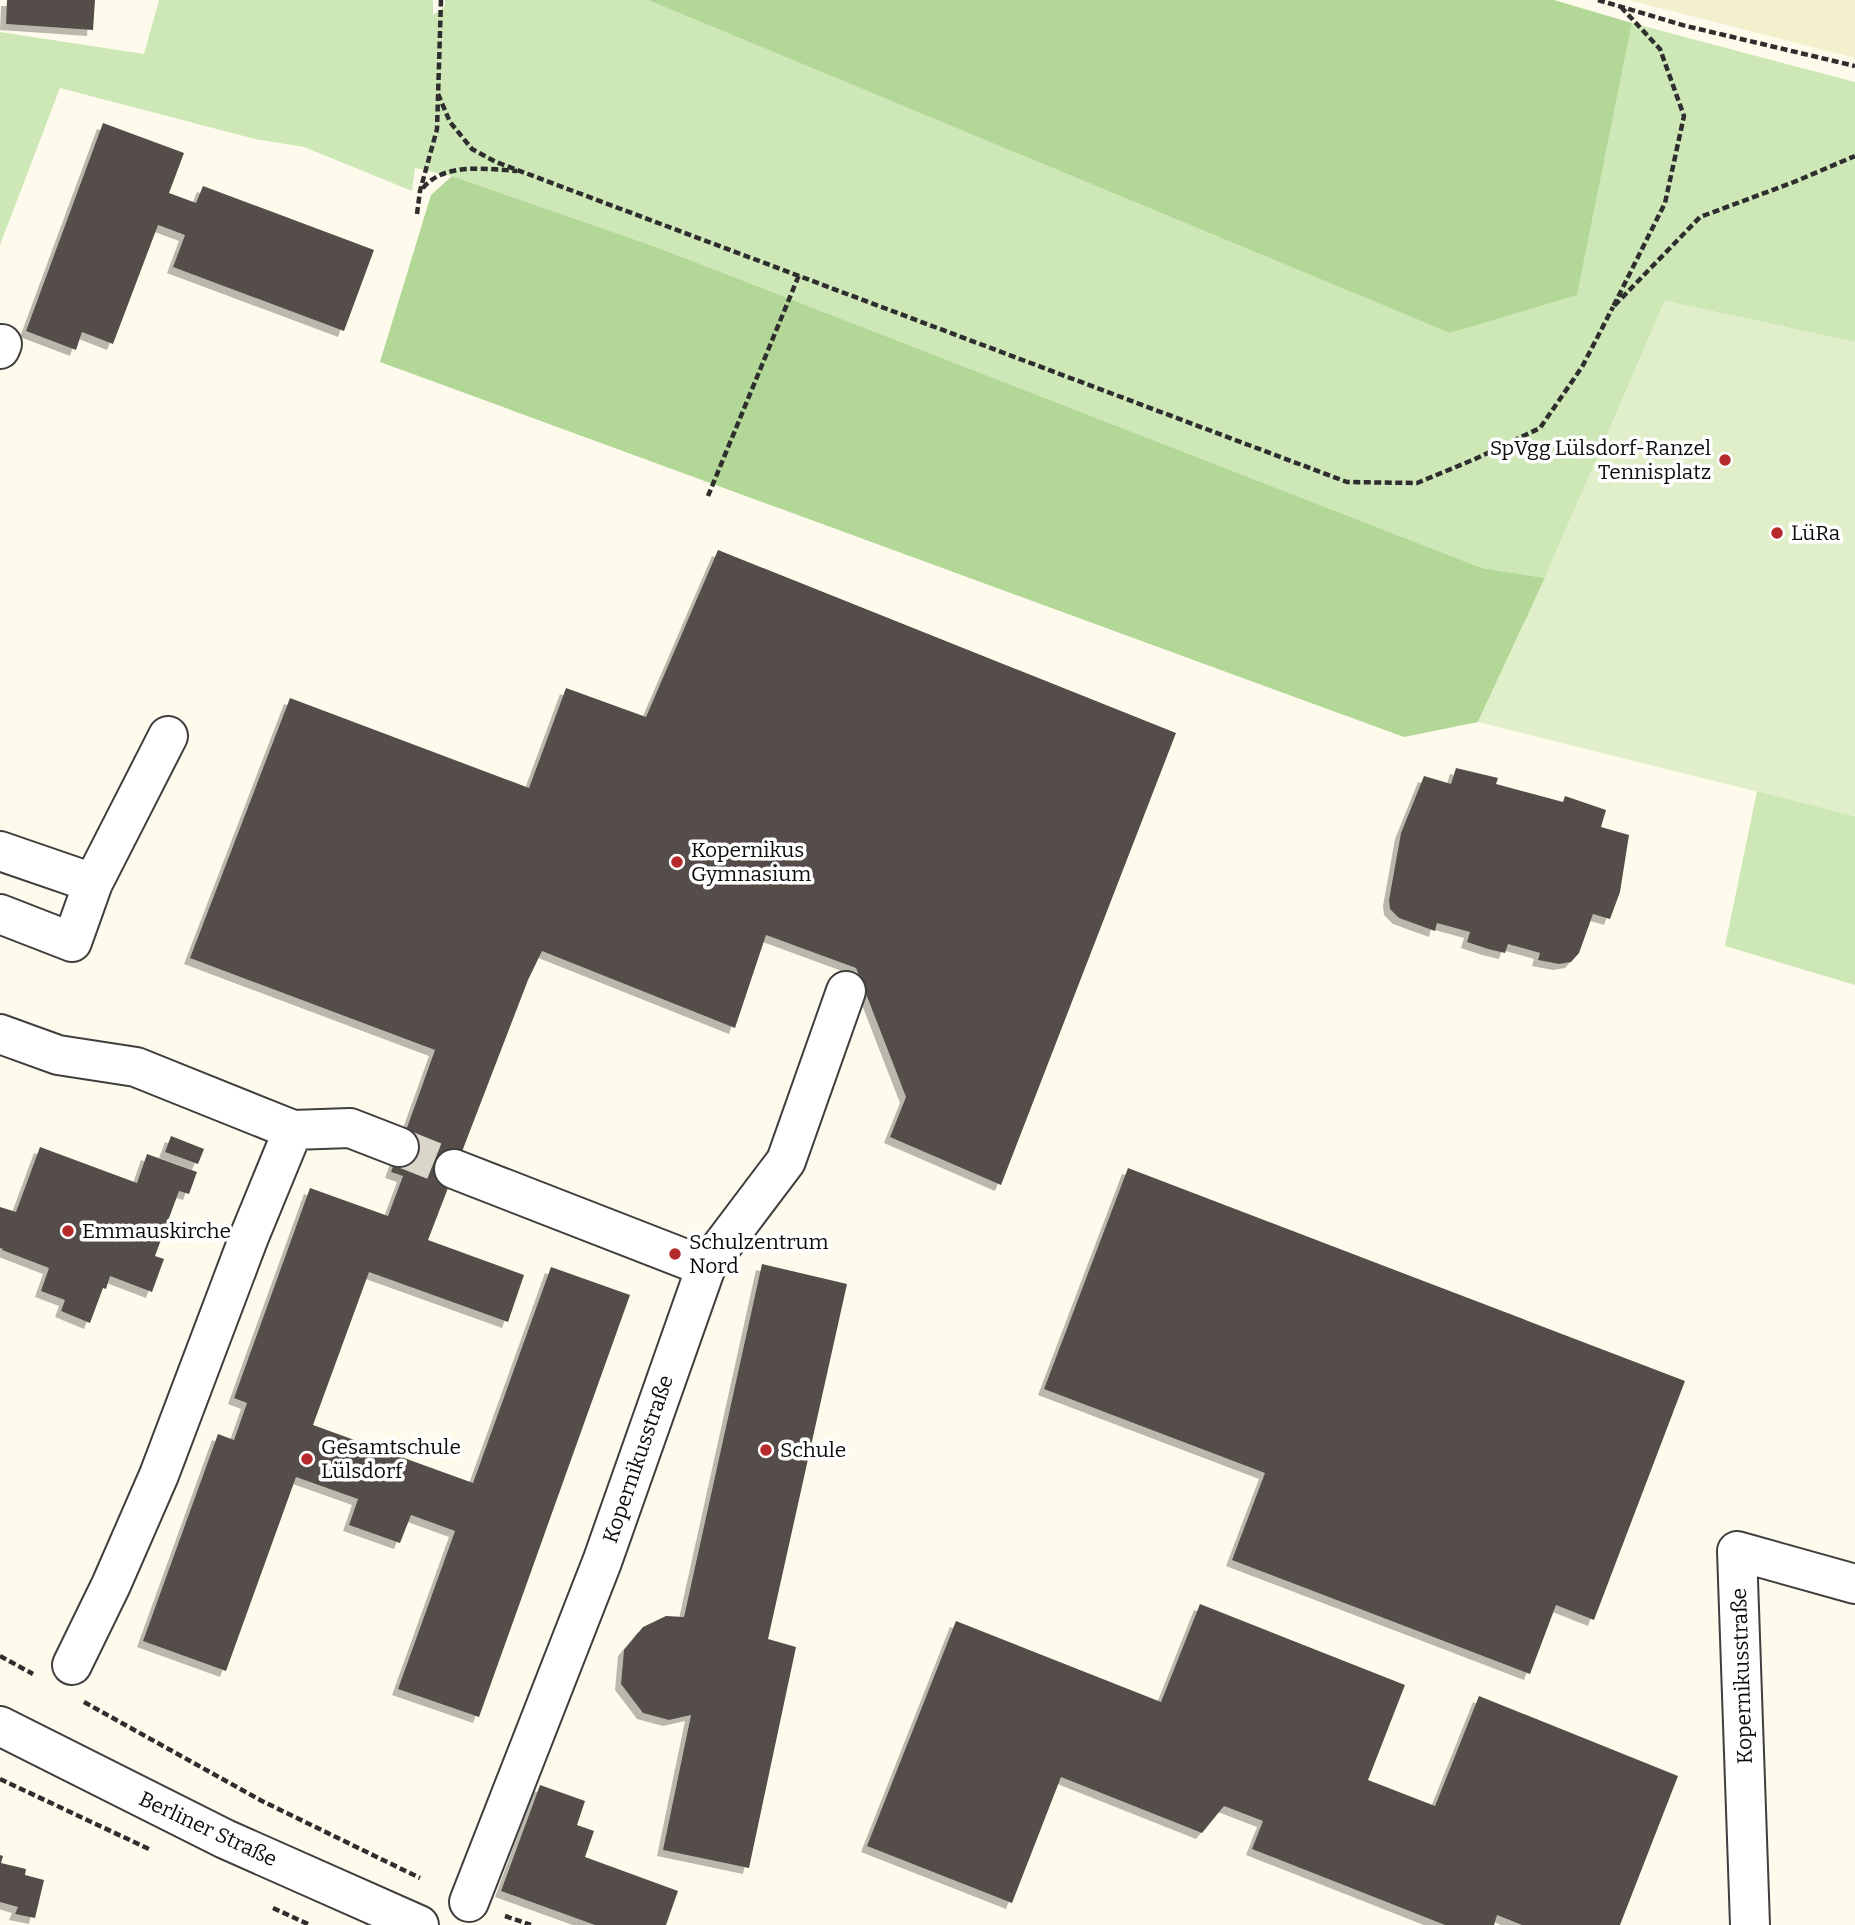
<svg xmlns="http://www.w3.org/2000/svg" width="1855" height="1925" font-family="Bitter,serif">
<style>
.farmland{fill:#f3f1cd}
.green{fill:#cee7b7}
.forest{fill:#b2d797}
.pitch{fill:#e0eec9}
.building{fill:#544e49;filter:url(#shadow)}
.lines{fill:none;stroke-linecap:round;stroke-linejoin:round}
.minor-tunnel{stroke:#dad7ca;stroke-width:38;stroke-dasharray:38 19;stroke-linecap:butt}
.minor-casing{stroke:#3f3f3f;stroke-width:42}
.path{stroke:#2e2e2e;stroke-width:4.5;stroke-dasharray:7 3.5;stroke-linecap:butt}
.minor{stroke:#fff;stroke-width:38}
.poi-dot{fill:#b62a2c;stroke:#fff;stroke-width:2.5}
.labels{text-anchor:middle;stroke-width:7;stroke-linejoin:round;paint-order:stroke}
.poi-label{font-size:21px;fill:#0c0c0c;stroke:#fff;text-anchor:start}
.street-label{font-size:21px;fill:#0c0c0c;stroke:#fff}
</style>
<defs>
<filter id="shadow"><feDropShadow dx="-6" dy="6" stdDeviation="0" flood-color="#0004"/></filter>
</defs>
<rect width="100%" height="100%" fill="#fefbec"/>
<path class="farmland" d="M1627,0H1855V58L1628,0Z"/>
<path class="green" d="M159,0H433V15L445,6V0H648L1450,333L1577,294L1632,23L1855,82V342L1665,301L1545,578L1482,568L659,248L452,176L415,168L412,191L304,147L255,139L60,88L0,245V32L144,54Z
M1757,791L1855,816V985L1725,946Z"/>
<path class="forest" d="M648,0H1554L1632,23L1577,295L1450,333Z
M452,176L659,248L1482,568L1545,578L1478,722L1404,737L380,362L431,195Z"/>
<path class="pitch" d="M1665,301L1855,342V816L1478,722L1545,578Z"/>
<path class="building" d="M7,0H95L93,30L6,24Z
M103,123L184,153L169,193L196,203L203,186L374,250L344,331L173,267L185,235L158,225L113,344L82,332L76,350L26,331Z
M718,550L1176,733L1001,1185L890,1137L906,1097L856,968L766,935L735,1028L542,951L528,980L428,1240L524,1275L508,1322L369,1272L313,1425L473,1483L551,1267L630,1295L479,1717L398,1689L455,1531L411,1515L400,1543L349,1525L358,1499L296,1477L226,1671L143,1641L218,1434L234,1440L247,1403L234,1398L310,1188L388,1216L403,1176L391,1172L435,1050L190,958L290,698L529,788L566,688L646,717Z
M1456,768L1498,778L1496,784L1563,802L1565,796L1606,810L1601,827L1629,835L1620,892L1610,919L1593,914L1579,953L1571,962L1559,964L1538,960L1540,953L1508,944L1505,953L1488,949L1467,942L1470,932L1437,923L1435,931L1399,918L1390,909L1389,900L1401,833L1424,776L1451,784Z
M171,1136L204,1149L198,1164L165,1152Z
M40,1147L137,1183L147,1154L197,1172L189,1194L179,1191L155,1256L164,1259L152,1292L110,1276L106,1289L103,1288L90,1323L61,1311L65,1300L41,1291L49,1268L2,1250L3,1249L0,1248V1207L16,1212Z
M1128,1168L1685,1381L1594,1620L1556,1605L1530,1674L1232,1560L1265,1473L1044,1389Z
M762,1264L847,1284L768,1639L796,1647L749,1868L663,1850L691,1715L669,1720L643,1713L621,1684L624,1650L643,1627L666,1616L684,1617Z
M1200,1604L1405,1685L1368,1780L1435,1806L1479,1696L1678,1776L1620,1925H1522L1497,1915L1494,1925H1445L1252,1849L1263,1821L1224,1806L1202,1833L1061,1777L1012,1903L867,1846L956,1621L1161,1702Z
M540,1785L585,1801L577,1825L594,1831L585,1857L678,1891L666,1925H595L501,1891Z
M0,1855L3,1856L1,1863L26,1869L25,1875L44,1880L35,1918L15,1914L18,1907L0,1902Z"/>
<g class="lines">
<path class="minor-tunnel" d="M399,1147L454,1169"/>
<defs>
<path id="minor" d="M0,349L2,344
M0,851L93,883L72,942L0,914
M93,883L168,736
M0,1034L58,1055L136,1067L293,1130L350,1128L399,1147
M454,1169L706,1267L602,1562L469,1902
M706,1267L786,1161L846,991
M72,1665L111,1585L159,1475L249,1237L293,1130
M0,1726L225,1839L419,1925
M1750,1925L1737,1551L1855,1584"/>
</defs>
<use href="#minor" class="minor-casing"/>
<path class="path" d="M1598,0L1686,26L1855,66
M1621,7L1660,49L1684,116L1665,203L1613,307L1700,217L1794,182L1855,156
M438,94L450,122L472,149L496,162L1347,482L1417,483L1475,459L1540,428L1582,367L1613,307
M423,188C444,162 487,169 517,171
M417,214L420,191L437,129L441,0
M708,496L799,275
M0,1656L33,1674
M84,1702L262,1801L420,1878
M0,1779L151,1850
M273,1908L310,1925
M505,1916L531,1925"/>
<use href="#minor" class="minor"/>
</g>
<g class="poi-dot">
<circle cx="1725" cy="460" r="7"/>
<circle cx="1777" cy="533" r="7"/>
<circle cx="677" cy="862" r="7"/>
<circle cx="68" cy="1231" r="7"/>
<circle cx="675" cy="1254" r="7"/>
<circle cx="766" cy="1450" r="7"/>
<circle cx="307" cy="1459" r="7"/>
</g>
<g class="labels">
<g class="poi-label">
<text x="1711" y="455" text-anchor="end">SpVgg Lülsdorf-Ranzel<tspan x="1711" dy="24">Tennisplatz</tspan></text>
<text x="1791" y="540">LüRa</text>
<text x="691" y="857">Kopernikus<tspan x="691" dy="24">Gymnasium</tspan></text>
<text x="82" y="1238">Emmauskirche</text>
<text x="689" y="1249">Schulzentrum<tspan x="689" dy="24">Nord</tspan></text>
<text x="321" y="1454">Gesamtschule<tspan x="321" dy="24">Lülsdorf</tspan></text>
<text x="780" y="1457">Schule</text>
</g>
<g class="street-label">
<text transform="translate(638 1459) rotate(-71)" y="7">Kopernikusstraße</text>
<text transform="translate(1742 1676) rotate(-92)" y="7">Kopernikusstraße</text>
<text transform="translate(208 1829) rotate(25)" y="7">Berliner Straße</text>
</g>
</g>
</svg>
